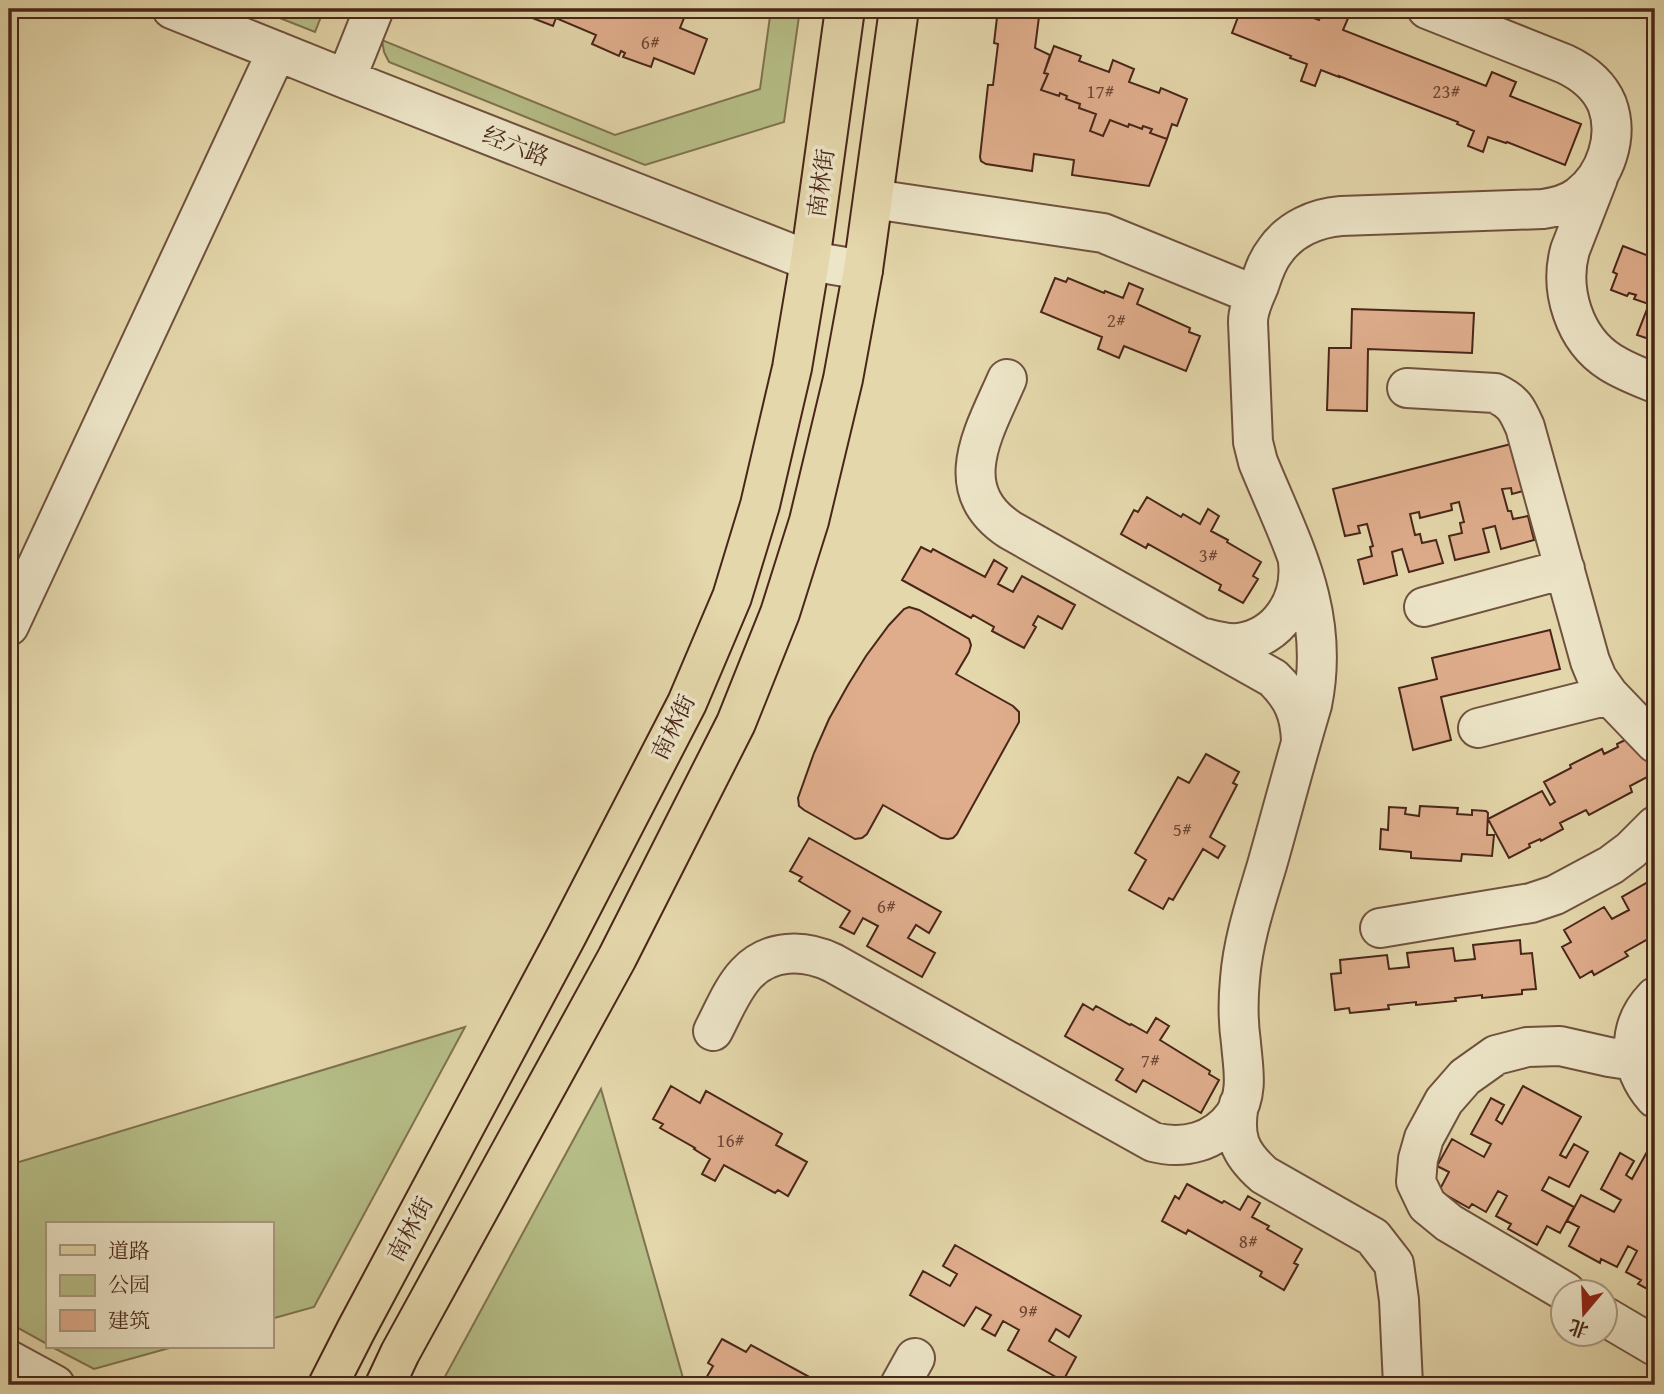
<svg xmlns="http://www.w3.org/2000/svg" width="1664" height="1394" font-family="'Gentium Book Plus','Noto Serif SC',serif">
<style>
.green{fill:#b6be87;stroke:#807250;stroke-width:2}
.building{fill:#dfad8c;stroke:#492619;stroke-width:2}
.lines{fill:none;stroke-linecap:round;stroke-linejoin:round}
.minor-casing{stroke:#70523e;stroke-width:42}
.major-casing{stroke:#492619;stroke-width:42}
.minor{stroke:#ede5c8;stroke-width:38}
.major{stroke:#e4d7ab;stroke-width:38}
.labels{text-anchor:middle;stroke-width:7;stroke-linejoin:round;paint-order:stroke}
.number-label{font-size:19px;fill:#6e4836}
.street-label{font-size:23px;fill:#492619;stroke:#ede5c8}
</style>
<rect width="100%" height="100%" fill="#e4d7ab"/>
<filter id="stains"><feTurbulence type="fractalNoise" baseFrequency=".00286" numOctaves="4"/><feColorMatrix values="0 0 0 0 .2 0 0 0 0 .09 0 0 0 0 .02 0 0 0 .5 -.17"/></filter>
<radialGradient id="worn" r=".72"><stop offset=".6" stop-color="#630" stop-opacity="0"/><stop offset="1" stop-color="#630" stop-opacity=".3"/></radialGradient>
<path class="green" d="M257,9H324L315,32Z
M771,9H800L784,122L645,165L389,62L384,52L382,40L615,135L760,89Z
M465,1027L314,1307L271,1319V1224H47V1344L9,1323V1165Z
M601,1089L685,1385H441V1384Z
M52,1347H173L94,1369Z"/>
<path class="building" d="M485,9H508L505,17Z
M509,9H632L647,15L650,9H661L684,18L680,28L707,39L694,74L654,58L651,67L623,57L625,53L621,51L619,56L592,44L596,35L556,18L553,26Z
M998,9H1040L1035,48L1050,55L1044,73L1048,74L1041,90L1059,96L1060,93L1067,96L1066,99L1080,104L1079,108L1096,114L1090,131L1103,136L1110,120L1128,127L1129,124L1142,129L1143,126L1152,129L1150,133L1167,139L1149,186L1072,175L1074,160L1034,154L1032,171L986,164L981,161L980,157L988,85H993L998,44L994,43Z
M1241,9H1289L1319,20L1323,9H1330L1349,16L1343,30L1486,86L1492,72L1516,82L1510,96L1581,124L1565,165L1507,142L1506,143L1488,137L1483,152L1468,146L1474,131L1457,124L1458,122L1339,76V77L1321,70L1315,86L1301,81L1307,64L1290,58L1291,56L1232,33Z
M1054,46L1081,56L1079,61L1109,72L1113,60L1134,69L1129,82L1159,93L1161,88L1187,99L1177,126L1172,124L1167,139L1150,133L1152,129L1143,126L1142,129L1129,124L1128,127L1110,120L1103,136L1090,131L1096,114L1079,108L1080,104L1066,99L1067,96L1060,93L1059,96L1041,90L1048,74L1044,73Z
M1623,246L1649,256L1647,261L1655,264V341L1637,335L1649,304L1634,299L1636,295L1629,293L1627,296L1611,290L1617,274L1613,272Z
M1055,278L1066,282L1068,278L1104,293L1105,291L1123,298L1129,283L1143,289L1137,304L1190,328L1189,332L1200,336L1186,371L1124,346L1119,358L1098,349L1102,337L1041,312Z
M1352,309L1474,313L1472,353L1368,349L1367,411L1327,410L1329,348H1351Z
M1515,443L1527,490L1512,494L1511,488L1502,489L1508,511H1511L1513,519L1528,516L1534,540L1501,549L1495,526L1483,529L1489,552L1455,560L1449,536L1462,533L1460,523L1464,522L1459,502L1451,504L1452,510L1420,518L1419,512L1410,514L1415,535L1420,534L1422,543L1436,540L1443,563L1409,572L1402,549L1392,552L1397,575L1364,584L1358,560L1372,556L1370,547L1373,546L1367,524L1358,526L1360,533L1345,536L1333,489Z
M1147,497L1181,517L1183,514L1200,524L1208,509L1219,516L1211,531L1228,540L1227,542L1261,562L1253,576L1258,579L1243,603L1219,590L1221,585L1148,544L1146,548L1121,534L1134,510L1138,512Z
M921,547L931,552L933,549L985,577L994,560L1007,568L998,584L1013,592L1022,576L1075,605L1062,629L1038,616L1033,625L1036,627L1024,648L992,631L994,627L973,615L971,618L902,580Z
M909,607L919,610L969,639L971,645L969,652L956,674L1013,706L1019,712V722L957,834L953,838L948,839L941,838L883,805L867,834L862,838L855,839L804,810L799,806L798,798L814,753L829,719L848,685L866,656L889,625L904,609Z
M1550,630L1560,669L1441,697L1451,740L1413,750L1399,688L1437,679L1432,658Z
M1631,737L1648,753L1655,767V773L1630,786L1632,792L1589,815L1586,810L1560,823L1563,829L1541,841L1540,839L1529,844L1530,847L1509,858L1488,819L1542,791L1550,805L1555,802L1544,782L1571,768L1570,765L1602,749L1604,754L1618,747L1617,744Z
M1206,754L1239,772L1233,783L1237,785L1210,837L1225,846L1218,858L1203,849L1173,900L1169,898L1163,909L1129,890L1146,860L1135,853L1178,777L1189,783Z
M1420,806L1458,808L1457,814L1472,815V810L1486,811L1488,813L1487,835H1494L1492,856L1462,854L1461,861L1411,858V852L1380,849L1381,829L1388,830L1389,807L1406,808L1405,814L1419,816Z
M809,838L941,912L929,933L916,925L908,938L935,953L922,977L867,946L878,926L863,918L854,934L840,927L850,911L799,881L802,877L790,871Z
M1655,878V940L1652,942L1650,938L1625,952L1628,956L1594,975L1592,971L1580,978L1562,947L1571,942L1564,930L1604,907L1612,919L1629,910L1622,897Z
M1520,940L1521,954L1532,953L1536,989L1522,990V994L1482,998V995L1455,998L1456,1001L1416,1005V1002L1388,1005L1389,1009L1350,1013L1349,1008L1335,1010L1331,974L1341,973L1340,960L1387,955L1389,969L1409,967L1407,953L1453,948L1455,961L1475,959L1473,945Z
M1083,1004L1093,1010L1096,1006L1130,1025L1131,1024L1147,1033L1156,1018L1169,1026L1160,1040L1210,1071L1209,1074L1219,1080L1201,1113L1143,1080L1136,1092L1116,1080L1123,1069L1065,1036Z
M671,1086L700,1103L706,1091L782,1134L776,1145L807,1162L788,1196L778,1190L775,1193L724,1165L715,1181L702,1174L710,1159L694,1149L695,1148L660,1128L663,1124L653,1119Z
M1523,1086L1581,1117L1560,1155L1566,1158L1574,1144L1588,1152L1569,1187L1549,1177L1542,1190L1574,1207L1560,1233L1547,1226L1537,1245L1508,1229L1511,1224L1496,1216L1507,1196L1498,1191L1486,1212L1472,1204L1469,1208L1439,1191L1449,1172L1437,1166L1452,1139L1484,1157L1491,1144L1471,1134L1491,1098L1504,1105L1496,1120L1502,1124Z
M1653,1141L1655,1142V1293L1638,1284L1641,1280L1626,1272L1637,1251L1628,1246L1617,1267L1601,1259L1600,1263L1569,1246L1579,1227L1567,1221L1581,1195L1614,1212L1621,1200L1601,1189L1620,1153L1634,1161L1626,1175L1632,1179Z
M1187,1184L1222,1203L1224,1201L1240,1210L1248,1196L1260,1203L1252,1217L1269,1226L1267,1229L1302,1249L1294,1263L1298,1265L1284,1290L1260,1276L1262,1272L1188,1230L1186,1234L1162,1221L1175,1196L1179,1199Z
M955,1245L1081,1316L1069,1337L1056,1329L1049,1341L1076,1357L1063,1381L1008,1350L1019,1330L1003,1321L995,1336L982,1329L991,1315L976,1307L964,1326L910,1295L923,1271L950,1286L957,1274L943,1266Z
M722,1339L746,1352L751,1345L824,1385H714L705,1380L713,1366L708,1363Z"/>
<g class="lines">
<defs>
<path id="minor" d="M172,9L346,79L810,261L863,270
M346,79L374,9
M1598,178L1570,250C1559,290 1574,339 1610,362C1624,371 1640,377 1655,383
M873,199L1103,233L1255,295
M1007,379C984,432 948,489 1010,530L1273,678C1293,697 1300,714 1301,741
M1407,388L1495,393C1514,402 1517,409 1525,427L1590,661L1597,678L1609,695L1655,743
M1424,607L1565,569
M9,626L277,51
M1205,638C1216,641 1227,644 1238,643C1279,638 1302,600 1298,562
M1478,728L1609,695
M1380,928L1531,903L1555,895L1611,865L1631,850L1655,826
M1655,997C1626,1027 1628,1067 1655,1098
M713,1031C723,1012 732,989 746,974C769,949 804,949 833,963L1153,1142C1184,1150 1215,1142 1234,1116C1249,1093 1243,1068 1241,1043C1238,1022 1238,1000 1240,979C1243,940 1256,902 1267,865C1282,812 1296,758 1312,705C1331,612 1292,545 1258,462L1253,442L1248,322C1248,309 1254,298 1259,286C1263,274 1267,261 1275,251C1290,229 1316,218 1341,216L1543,209C1556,207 1569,204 1579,196C1606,176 1619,136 1607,104C1599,85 1582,72 1565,64L1427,9
M1239,1104C1233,1137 1239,1153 1264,1175L1373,1237L1394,1264L1399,1300L1403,1385
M1566,1292L1449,1223L1427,1205L1416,1182L1418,1159L1424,1138L1444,1101L1465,1077L1496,1055L1527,1047L1560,1046L1609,1057L1635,1061
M1604,1316L1655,1346
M9,1360L55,1385
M900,1385L915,1358"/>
<path id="major" d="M328,1385L356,1330L566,937L687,703L732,597L760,505L792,368L810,261L845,9
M385,1385L400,1353L617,958L736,723L780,613L809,521L843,379L863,270L899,9"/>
</defs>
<use href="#minor" class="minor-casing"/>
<use href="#major" class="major-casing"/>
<use href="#minor" class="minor"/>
<use href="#major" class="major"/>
</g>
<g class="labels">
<g class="number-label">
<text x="650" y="49">6#</text>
<text x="1100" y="98">17#</text>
<text x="1446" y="98">23#</text>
<text x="1116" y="327">2#</text>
<text x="1208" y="562">3#</text>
<text x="1182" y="836">5#</text>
<text x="886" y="913">6#</text>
<text x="1150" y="1067">7#</text>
<text x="730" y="1147">16#</text>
<text x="1248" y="1248">8#</text>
<text x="1028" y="1318">9#</text>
</g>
<g class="street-label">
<text transform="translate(516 146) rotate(21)" y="8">经六路</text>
<text transform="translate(821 183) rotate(-82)" y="8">南林街</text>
<text transform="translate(673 727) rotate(-64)" y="8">南林街</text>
<text transform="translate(410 1229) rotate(-62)" y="8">南林街</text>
</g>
</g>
<rect width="1664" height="1394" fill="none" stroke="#e4d7ab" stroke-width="35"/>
<rect x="10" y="10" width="1643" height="1373" fill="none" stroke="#492619" stroke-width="3.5"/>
<rect x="18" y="18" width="1629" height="1359" fill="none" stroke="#492619" stroke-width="2"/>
<rect x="46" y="1222" width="228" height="126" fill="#ede5c8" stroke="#ab9982" stroke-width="2"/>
<rect x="60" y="1245" width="35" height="10" fill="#e4d7ab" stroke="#ab9982" stroke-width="2"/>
<text x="108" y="1258" font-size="21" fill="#492619">道路</text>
<rect x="60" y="1275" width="35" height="21" fill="#b6be87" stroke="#ab9982" stroke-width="2"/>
<text x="108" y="1292" font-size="21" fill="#492619">公园</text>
<rect x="60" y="1310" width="35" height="21" fill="#dfad8c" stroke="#ab9982" stroke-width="2"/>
<text x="108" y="1328" font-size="21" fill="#492619">建筑</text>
<g transform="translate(1584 1313) rotate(199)"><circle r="33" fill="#ede5c8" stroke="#ab9982" stroke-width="2"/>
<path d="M0-5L12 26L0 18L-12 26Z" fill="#8f2418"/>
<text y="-10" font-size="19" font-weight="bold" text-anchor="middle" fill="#492619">北</text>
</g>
<rect width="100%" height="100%" filter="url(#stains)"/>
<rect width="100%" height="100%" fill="url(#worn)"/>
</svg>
